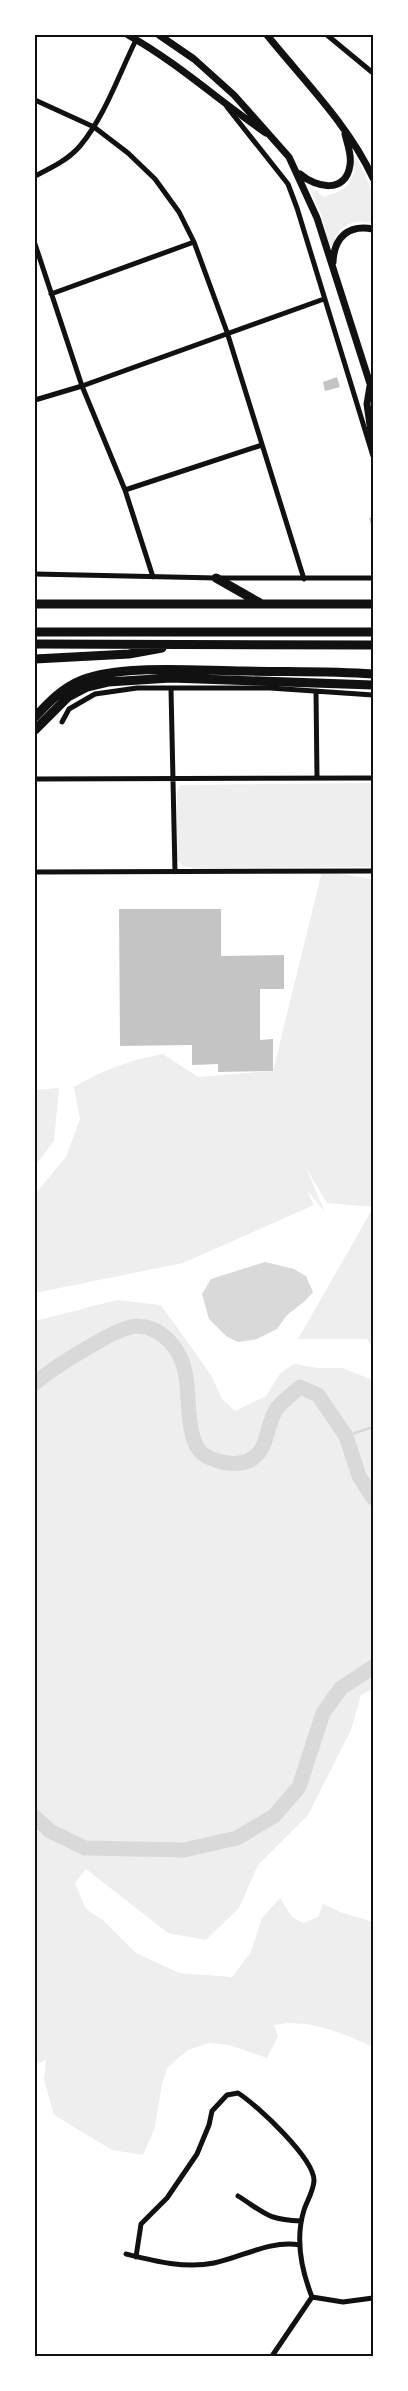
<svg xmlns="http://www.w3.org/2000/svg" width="408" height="2391" font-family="Poppins,sans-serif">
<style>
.green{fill:#eee}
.water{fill:#d9d9d9}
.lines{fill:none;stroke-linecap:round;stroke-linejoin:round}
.stream{stroke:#d9d9d9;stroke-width:2.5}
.river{stroke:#d9d9d9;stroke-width:15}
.building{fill:#c4c4c4}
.minor{stroke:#111;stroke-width:5}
.secondary{stroke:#111;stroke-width:7}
.motorway{stroke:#111;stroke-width:9}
.neatline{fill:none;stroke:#111;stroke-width:2}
</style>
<rect width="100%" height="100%" fill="#fff"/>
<path class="green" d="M354,158H357L373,193V225C357,216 335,226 334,245L329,247L322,216L311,191L316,190L323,197C347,191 356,183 354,158Z
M373,783V867L194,868L183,866L177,860V792L180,785Z
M322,871L373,879V1207L327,1203L306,1168L325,1212L307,1190L314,1205L183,1263L35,1293V1194L66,1157L80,1119L74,1087C102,1070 130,1060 163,1054L198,1077L273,1071Z
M59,1088L54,1141L35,1166V1090Z
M373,1208V1348L367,1339H298Z
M117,1300L161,1305L211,1375L222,1399L235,1411L266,1396L281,1372L294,1364L318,1368H342L373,1380V1689L361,1695L351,1730L308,1815L258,1865L239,1908L206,1940L168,1933L86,1869L75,1883L86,1909L104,1921L136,1953L179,1973L232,1977L251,1952L262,1918L280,1898L292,1917L303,1923L318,1917L323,1904L340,1912L373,1922V2047C342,2033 309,2018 274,2025L278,2036L267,2058L229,2045L209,2043L188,2050L168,2067L162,2084L155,2127L143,2155L112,2150L54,2115L44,2080L46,2060L35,2065V1321Z"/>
<path class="water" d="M265,1262L294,1269L306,1276L313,1292L305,1301L287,1315L277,1329L257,1339L238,1342L226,1336L209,1319L202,1294L211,1279Z"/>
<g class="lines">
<path class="stream" d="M346,1436L373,1427"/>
<path class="river" d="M35,1383C52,1369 117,1326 137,1326C164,1327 182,1351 186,1376C189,1395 187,1435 199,1450C204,1457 214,1460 222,1462C229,1464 241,1464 248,1461C269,1452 265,1427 276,1410C281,1401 293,1394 300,1387L318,1395L346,1436L359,1476L373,1498
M35,1817L50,1831L85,1848L184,1850L237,1838L274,1816L299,1787L323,1713L341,1688L373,1667"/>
</g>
<path class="building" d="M337,377L340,387L325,391L323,382Z
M373,517V531L369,518Z
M119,909H221V956L284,955V989H260V1040L273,1039V1071L218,1072V1064L192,1065V1045L120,1046Z"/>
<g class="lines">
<path class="minor" d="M327,35L373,73
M35,100L94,127L128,153L155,179L179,212L194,242L227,332L304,579
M227,107L288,184L297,208L373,456
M35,176C51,168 68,160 80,146C105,116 119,74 136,40
M35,244L82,386L125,490L153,577
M51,294L194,242
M35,400L82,386L324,299
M125,490L262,445
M35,574L216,578H373
M171,689L175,872
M316,691L317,778
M62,722L69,709L95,694L137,688H270L373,695
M35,779L373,778
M35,872L373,871
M238,2196C265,2213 267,2220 301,2221
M126,2254C154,2261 185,2269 214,2263C243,2257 269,2240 300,2245
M136,2257L141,2224L167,2198L197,2154L209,2125L212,2111L227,2095L238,2093C257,2105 315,2159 314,2181C313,2192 307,2201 304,2210C295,2239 301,2269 312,2297
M312,2297L343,2302L373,2298
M272,2356L312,2297"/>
<path class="secondary" d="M128,35C178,63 219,101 266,133
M159,35L194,59L234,95L289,157L317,218L373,393
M267,35C304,81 348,124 373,178
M300,174C316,188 346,194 350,165C352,155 347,143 345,134
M333,262C334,237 349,224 373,229
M370,386L367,404L373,446"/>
<path class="motorway" d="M216,578L260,603
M35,604H373
M35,632H373
M35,644L373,645
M35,659L129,654L162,648
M35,717C49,702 62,688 82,680C122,664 200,671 244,671C287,672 330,671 373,674
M35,730L68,697L87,687L108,682L171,678L373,685"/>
</g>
<rect width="408" height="2391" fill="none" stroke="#ffffff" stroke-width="72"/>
<rect x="36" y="36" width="336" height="2319" class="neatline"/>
</svg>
